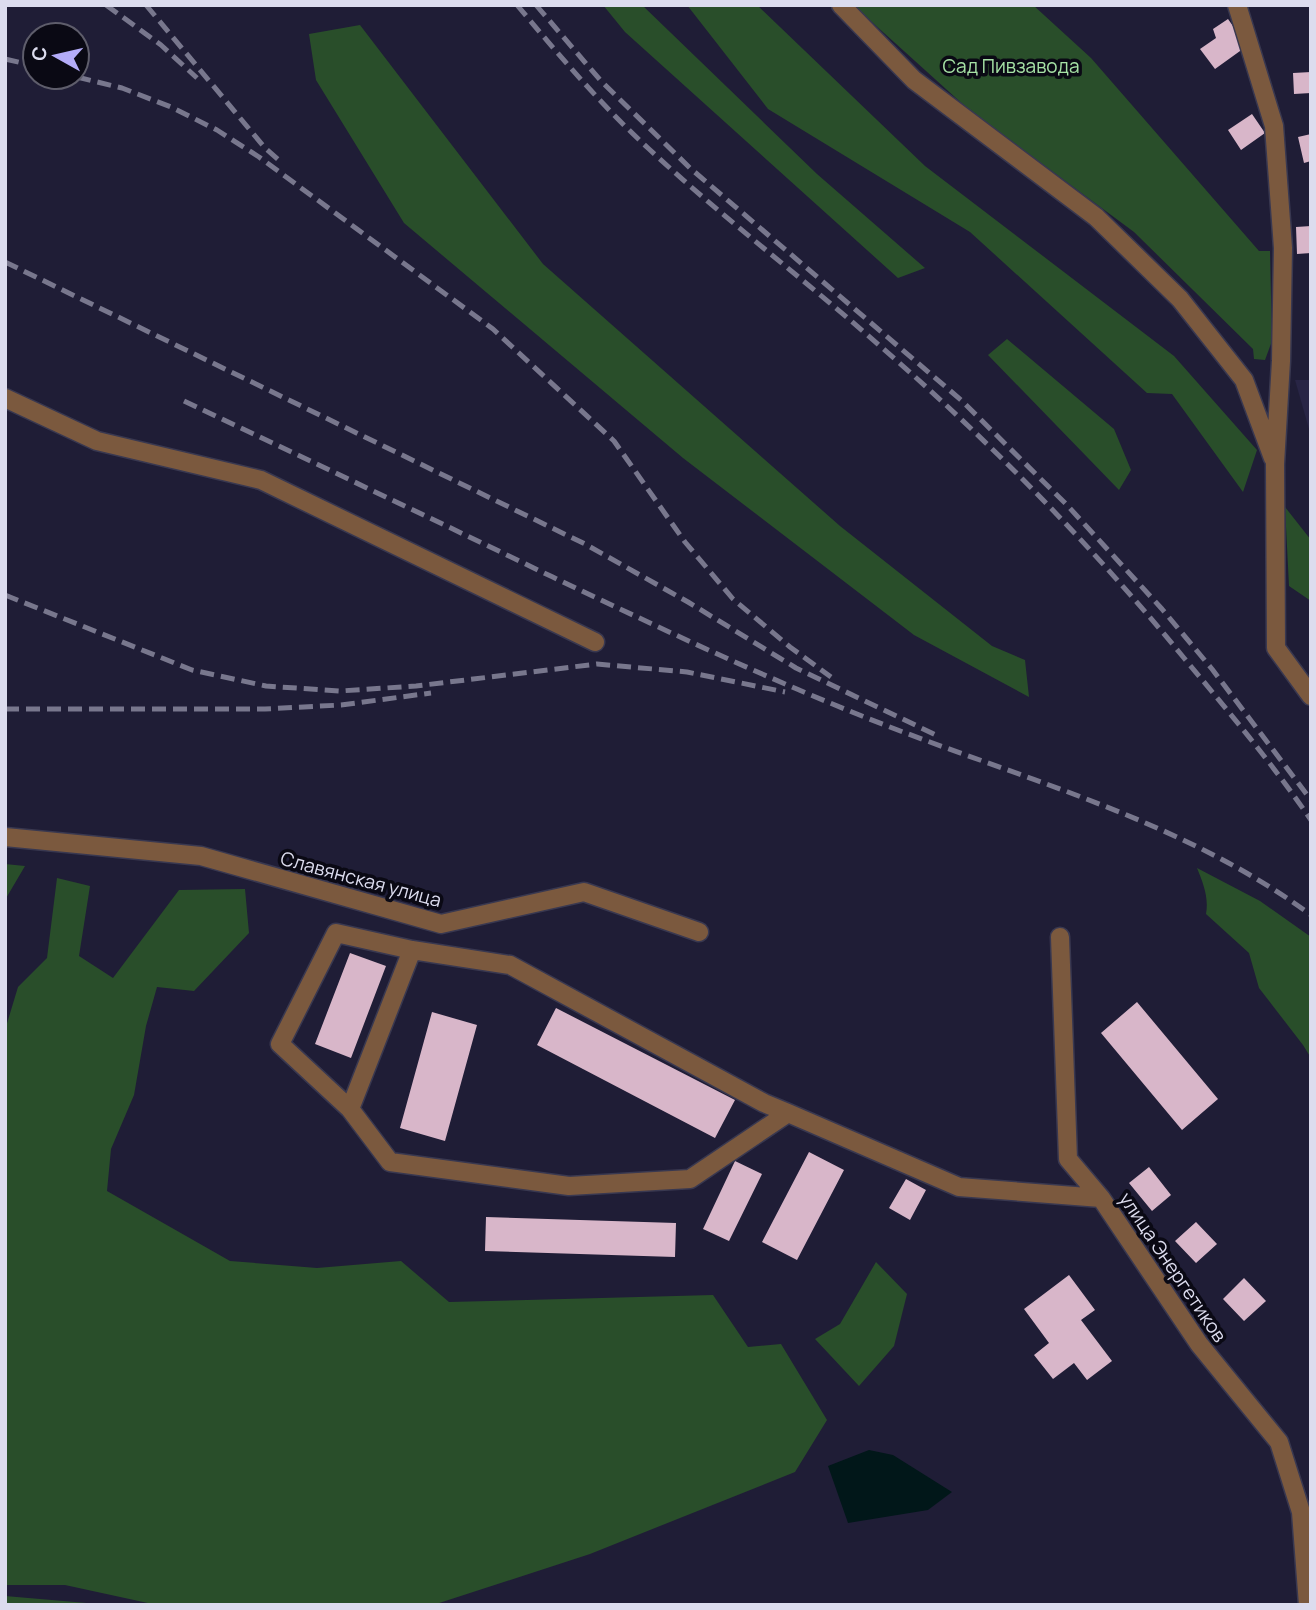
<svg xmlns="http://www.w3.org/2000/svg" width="1316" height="1610" font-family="Manrope,sans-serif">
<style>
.built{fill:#282545}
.green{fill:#294e2a}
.water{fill:#011719}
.building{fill:#d8b6c9}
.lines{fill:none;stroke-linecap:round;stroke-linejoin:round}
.minor-casing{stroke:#393850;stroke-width:21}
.minor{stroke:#7b593e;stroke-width:18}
.rail{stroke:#78778d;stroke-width:5;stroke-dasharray:14 7;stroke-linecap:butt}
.labels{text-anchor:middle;stroke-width:7;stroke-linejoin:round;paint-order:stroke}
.park-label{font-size:19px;fill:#a6e2a5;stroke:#0a0914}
.street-label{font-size:19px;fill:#dcdcee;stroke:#0a0914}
</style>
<rect width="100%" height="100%" fill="#1f1d36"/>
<path class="built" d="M1295,380H1311V436Z"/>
<path class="green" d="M603,5H642L817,174L925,268L898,278L625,32Z
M687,5H757L925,166L1174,356L1257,450L1243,492L1172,394L1147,393L970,232L768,109Z
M853,5H1033L1091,58L1259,251H1270L1272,341L1265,360L1254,359L1253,349L1134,232L967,108Z
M360,25L543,264L840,526L992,646L1025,660L1029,697L914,635L683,458L404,223L316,80L309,34Z
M1007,339L1114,429L1131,470L1119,490L988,355Z
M1285,507L1311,540V601L1289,586Z
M5,864L25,866L5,900Z
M1197,868L1260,901L1311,937V1058L1303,1045L1259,988L1249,953L1206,914C1209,897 1203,883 1197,868Z
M57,878L90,886L79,956L113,978L179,890L245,889L249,933L194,991L157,987L146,1026L134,1095L111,1149L107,1191L230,1261L317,1268L401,1261L449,1302L713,1295L748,1347L781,1344L827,1420L795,1472L590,1554L433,1605H157L65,1585H5V1030L18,987L47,958Z
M876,1262L907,1294L894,1346L859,1386L815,1339L840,1324Z
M5,1596L110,1605H5Z"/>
<path class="water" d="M869,1450L893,1455L952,1492L928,1510L848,1523L828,1466Z"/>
<path class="building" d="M1228,19L1247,46L1215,69L1200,49L1216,38L1213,29Z
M1311,72V93L1294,94L1293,73Z
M1252,114L1265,133L1241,150L1228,130Z
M1311,134V161L1304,163L1298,137Z
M1311,226V253L1297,254L1296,227Z
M350,953L386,966L351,1058L315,1044Z
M1137,1002L1218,1099L1182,1130L1101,1033Z
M556,1008L735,1100L715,1138L537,1045Z
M432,1012L477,1025L445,1141L400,1128Z
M809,1152L844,1170L797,1260L762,1242Z
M735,1161L762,1174L729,1241L703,1229Z
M1149,1167L1171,1195L1152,1211L1129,1183Z
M906,1179L926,1190L910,1220L889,1208Z
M486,1217L676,1223L675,1257L485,1251Z
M1196,1222L1217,1244L1196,1263L1175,1241Z
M1069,1275L1095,1310L1081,1320L1112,1361L1087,1380L1074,1363L1053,1379L1034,1355L1049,1343L1024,1309Z
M1244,1278L1266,1301L1244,1321L1223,1299Z"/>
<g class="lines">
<defs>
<path id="minor" d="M841,5L914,80L1096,217L1180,299L1244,380L1273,458
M1237,5L1274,126L1283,248L1281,361L1275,464L1276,648L1311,696
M5,398L97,441L261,480L595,642
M5,837L201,856L441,924L584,892L699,932
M1060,937L1068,1159L1101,1198L1199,1344L1279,1442L1301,1512L1308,1605
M350,1109L280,1044L336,933L412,950
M788,1113L690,1179L569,1186L390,1162L350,1109L412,950L510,965L764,1103L788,1113L959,1187L1101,1198"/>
</defs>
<use href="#minor" class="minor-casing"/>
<use href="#minor" class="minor"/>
<path class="rail" d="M106,5L161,45L197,78
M146,5L265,148L282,163
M517,5C559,55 601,105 649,149C723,218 804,279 880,346C990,441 1092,546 1184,658C1228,711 1272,763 1311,820
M536,5L601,81L690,168L961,400L1066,504L1162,609L1212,669L1311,800
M5,59L35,66
M77,77L122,88L171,107L217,130L259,157L493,329L614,441L685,542L733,599L790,647L831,677
M5,262L585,544L688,602L796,668L936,735
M184,401C302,457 420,513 538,570C645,621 752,672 862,716C1013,777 1178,817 1311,915
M5,595L192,670L266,686L340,691L416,686L597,664L687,672L785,692
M5,709H265L341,705L431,693"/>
</g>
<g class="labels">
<g class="park-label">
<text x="1011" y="73">Сад Пивзавода</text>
</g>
<g class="street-label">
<text transform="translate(361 879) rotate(15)" y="7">Славянская улица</text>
<text transform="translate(1173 1267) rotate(56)" y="7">улица Энергетиков</text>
</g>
</g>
<rect width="1316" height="1610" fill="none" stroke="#dcdcee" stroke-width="14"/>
<g transform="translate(56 56) rotate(278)"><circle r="33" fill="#0a0914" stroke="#5e5d6b" stroke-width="2"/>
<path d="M0-5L12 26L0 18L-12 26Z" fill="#b4acf9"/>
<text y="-10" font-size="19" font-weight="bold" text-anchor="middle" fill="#dcdcee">С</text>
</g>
</svg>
